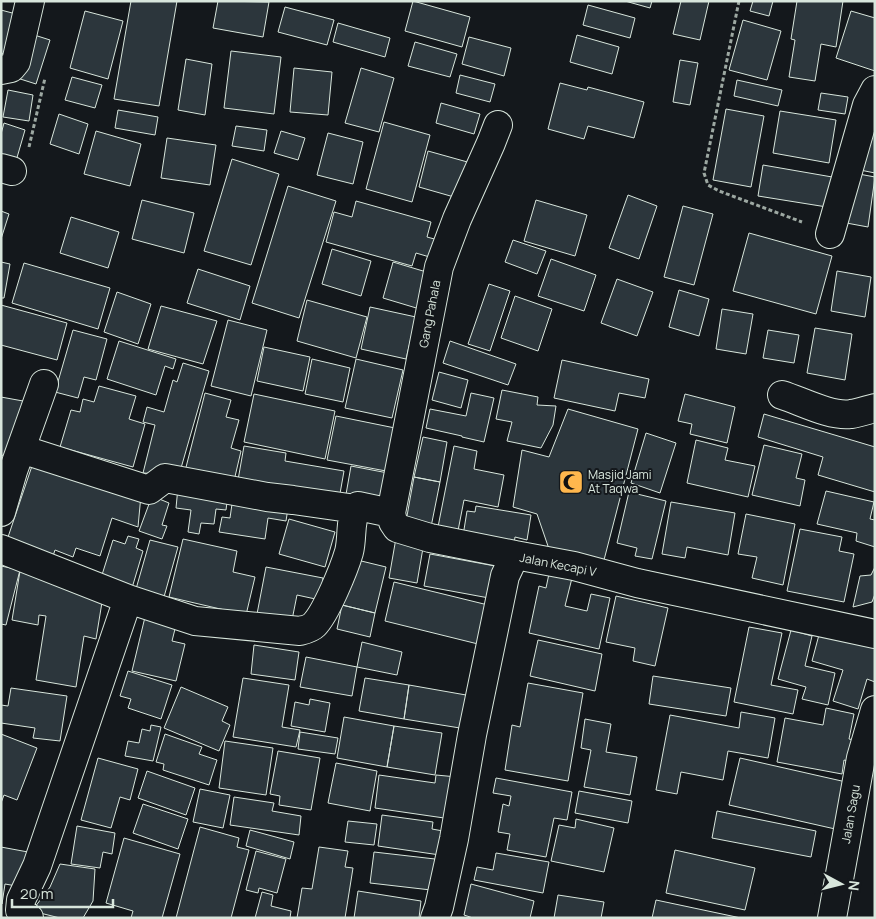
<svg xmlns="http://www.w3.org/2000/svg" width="876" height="919" font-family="Manrope,sans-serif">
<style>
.building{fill:#2c363c;stroke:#d8e6dc}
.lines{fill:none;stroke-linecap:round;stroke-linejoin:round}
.minor-casing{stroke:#d8e6dc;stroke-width:30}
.tertiary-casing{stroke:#d8e6dc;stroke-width:30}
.path{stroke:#9da8a2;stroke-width:3;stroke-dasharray:4 2.5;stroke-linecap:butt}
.minor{stroke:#14181c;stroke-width:28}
.tertiary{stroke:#14181c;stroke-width:28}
.labels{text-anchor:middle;stroke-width:4;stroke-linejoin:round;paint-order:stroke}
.street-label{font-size:12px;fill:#d8e6dc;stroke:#14181c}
.poi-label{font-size:12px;fill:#d8e6dc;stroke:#14181c;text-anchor:start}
</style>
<rect width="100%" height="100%" fill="#14181c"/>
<path class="building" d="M131,1H177L159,106L114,99Z
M218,1L269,2L263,37L213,28Z
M413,1L470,17L462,47L405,31Z
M625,1H652L650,8Z
M681,1H709L700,40L673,34Z
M753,1H773L769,16L750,11Z
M797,1H843L836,47L821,44L815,81L789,77L795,40L791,39Z
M588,5L635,18L630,38L583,25Z
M285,7L334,20L327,45L278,32Z
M1,10L16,14L5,54L1,53Z
M85,11L123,21L108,79L70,68Z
M851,11L875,18V71L836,58Z
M743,20L781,31L767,80L729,70Z
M338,23L390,38L385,57L333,42Z
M28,33L50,40L36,84L14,77Z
M577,35L619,47L612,74L570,62Z
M469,37L511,48L504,76L462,64Z
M415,42L457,54L450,77L408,66Z
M231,51L281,57L274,114L224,108Z
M186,59L212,64L205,115L178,110Z
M680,60L698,63L690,105L673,102Z
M294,68L332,72L328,115L290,112Z
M361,68L394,78L379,132L345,123Z
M460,75L495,84L490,102L456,93Z
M72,77L102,85L95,108L65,100Z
M737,80L782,90L778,106L734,96Z
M560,83L587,90L588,87L644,102L634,138L588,126L584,139L548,129Z
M8,90L33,95L29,121L3,117Z
M821,93L848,97L845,114L818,110Z
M441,103L480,114L474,134L436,123Z
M726,109L764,116L751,187L713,180Z
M118,110L158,117L155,135L115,128Z
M780,111L836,120L829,163L773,153Z
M59,114L88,124L79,154L50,144Z
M384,122L430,135L412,202L366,189Z
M4,123L25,130L16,161L1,156V134Z
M236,126L267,130L264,151L232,146Z
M96,131L141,144L130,186L84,174Z
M281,131L305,138L298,160L274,153Z
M866,132L875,133V173L860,170Z
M328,133L363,142L353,184L317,175Z
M167,138L216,145L210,185L161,178Z
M428,151L471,163L461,199L419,187Z
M232,159L279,174L251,265L204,251Z
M763,165L838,178L833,208L758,196Z
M848,172L875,177L868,227L841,222Z
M288,186L336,201L299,318L252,303Z
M628,195L657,206L639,259L609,248Z
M142,200L194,213L184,253L132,239Z
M536,200L587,215L575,256L524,241Z
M356,201L431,222L427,237L438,240L433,258L416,253L412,266L326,242L334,212L352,217Z
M683,206L713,214L694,285L664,277Z
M1,211L9,214L1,239Z
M71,217L119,232L108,268L60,253Z
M749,233L832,256L816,314L733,291Z
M513,240L546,251L537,274L505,262Z
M332,249L371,261L361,296L322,284Z
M551,259L596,275L584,311L538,296Z
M1,262L10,264L4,298H1Z
M393,262L433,274L423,310L383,298Z
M24,263L110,288L98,329L12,303Z
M198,269L250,286L240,320L187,303Z
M837,271L871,277L865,317L831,311Z
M617,279L653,292L637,336L601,323Z
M489,284L510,291L490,351L468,344Z
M679,290L709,299L699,336L669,327Z
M117,292L151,304L138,344L104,332Z
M515,296L552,309L538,351L501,338Z
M307,300L367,317L356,358L297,341Z
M1,305L67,323L57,360L1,345Z
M161,306L217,321L203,364L148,349Z
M370,307L416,317L406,359L361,349Z
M722,309L753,314L746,354L716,349Z
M228,320L267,330L251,396L211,386Z
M815,328L852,334L845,380L807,373Z
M73,330L107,339L96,380L84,377L78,398L55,392Z
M768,330L799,335L794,363L763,358Z
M119,341L176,359L173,369L165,366L156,395L107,379Z
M450,341L516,364L508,385L443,363Z
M264,347L310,357L303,391L257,381Z
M312,359L350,368L343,402L305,394Z
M356,359L403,370L392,418L345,408Z
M562,360L649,379L645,398L619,393L615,411L554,398Z
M183,363L209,371L179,475L143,473L155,425L143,422L147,407L164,412L173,380L177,382Z
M439,372L468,380L461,408L432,400Z
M99,386L136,396L129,419L145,424L133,467L60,447L71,410L80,412L83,399L94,402Z
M502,390L538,397L537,405L556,406L553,425L541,448L507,441L512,422L496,419Z
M205,393L231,400L226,417L239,420L231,448L241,451L233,485L184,475Z
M471,393L494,398L484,442L462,437V436L426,428L430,409L466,416Z
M254,394L335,411L325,459L244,442Z
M685,394L735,407L727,443L690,434L692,424L678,421Z
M1,397L23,401L10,457L1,455Z
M568,409L638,429L604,560L549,549L537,514L513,507L522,450L549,457Z
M764,414L875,447V492L818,475L823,457L758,437Z
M336,416L395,428L386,471L327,460Z
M646,433L676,443L660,493L631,483Z
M423,437L447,442L440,482L414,477Z
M696,440L728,448L725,460L755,466L748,497L687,483Z
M764,445L802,454L796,478L805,480L800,506L752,495Z
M244,446L286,453L285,461L344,471L338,505L238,480Z
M454,446L477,451L474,469L504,475L498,507L464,500L456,541L436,537Z
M34,460L141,495L138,527L112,518L100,556L76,548L73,557L55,550L51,562L5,546Z
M351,466L388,473L382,505L345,500Z
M414,477L440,482L430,532L405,527Z
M178,487L228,494L226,510L216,509L214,524L201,523L199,534L188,532L191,510L176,508Z
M826,491L874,502L870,519L875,520V547L856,541L857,533L817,524Z
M629,492L666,501L652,559L635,556L637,548L617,543Z
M152,496L169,503L162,525L167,526L162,539L139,531Z
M671,502L735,513L728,555L687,547L685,558L662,554Z
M232,504L288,508L286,521L268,518L265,539L219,532L222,517L230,518Z
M476,506L531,515L527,540L515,537L513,551L462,542L467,511L475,512Z
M746,514L795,524L783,585L752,578L757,557L738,554Z
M289,519L335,532L325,567L279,554Z
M800,529L842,537L839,551L854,554L844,602L787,591Z
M128,536L139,539L136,548L143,551L132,588L101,578L113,540L125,544Z
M396,538L424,542L417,583L389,578Z
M183,539L237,551L233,572L255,577L246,615L169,597Z
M150,540L178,547L162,604L134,596Z
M430,554L495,566L489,598L424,586Z
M353,559L386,567L375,613L342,605Z
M1,566L20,570L6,625L1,624Z
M266,567L323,578L320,600L297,595L292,620L257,614Z
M875,567V594L872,602L853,607L860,576L871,575Z
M550,569L573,574L565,606L587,611L591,594L610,598L599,649L529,633L539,586L546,588Z
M20,571L103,596L96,639L84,636L76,687L36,680L46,616L39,615L38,625L12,620Z
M394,582L488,605L478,644L385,621Z
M616,596L668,608L655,666L633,661L635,648L606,642Z
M342,605L375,613L370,637L337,629Z
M145,617L176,625L172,641L185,644L176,681L132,671Z
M749,627L782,633L771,685L798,690L793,714L734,702Z
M791,630L812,636L805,666L835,673L828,705L802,699L806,687L778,679Z
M820,631L875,648V682L867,679L858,709L833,701L843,670L812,661Z
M538,640L602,654L595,691L530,676Z
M362,642L402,652L397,675L357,667Z
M254,645L299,652L295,680L251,674Z
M306,657L357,667L352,696L300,687Z
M128,671L172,685L161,719L128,708L131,699L120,696Z
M653,676L731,688L726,716L649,704Z
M243,678L289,685L282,727L300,730L296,747L233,737Z
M365,678L409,685L404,719L359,711Z
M528,683L583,693L568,781L505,770L512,725L520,727Z
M409,685L466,695L460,728L404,719Z
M181,687L228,707L222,721L230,725L219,751L164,728Z
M11,688L67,696L60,741L33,738L35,728L1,723V705L8,706Z
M310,699L330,703L325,732L291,726L295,702L309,705Z
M826,708L854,714L849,739L860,741L857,763L844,760L842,774L777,762L785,718L823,725Z
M741,712L775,718L768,758L728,751L723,780L681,772L677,794L656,790L670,715L739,728Z
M344,717L394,726L387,767L337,758Z
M585,719L611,724L606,752L637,757L630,795L584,787L591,750L581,748Z
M151,725L161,727L153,761L125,756L128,741L139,743L142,729L150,731Z
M394,726L442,733L435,775L387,767Z
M300,732L338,738L335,754L298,749Z
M1,734L37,748L17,800L4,795L1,803Z
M165,734L202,747L199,754L217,760L209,785L163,770L164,764L156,762Z
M225,741L273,748L266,795L219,788Z
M278,751L320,758L311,810L279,805L280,796L270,794Z
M98,758L138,769L130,800L120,797L111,828L81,820Z
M740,758L855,784L844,831L729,805Z
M336,763L377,771L370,811L328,803Z
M147,771L195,788L186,815L138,798Z
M379,775L435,783L436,775L457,777L451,819L375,808Z
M496,778L572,792L567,820L554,818L546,857L507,850L510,834L498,832L503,804L509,806L511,796L493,793Z
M200,789L230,795L223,828L193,822Z
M579,791L632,801L628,823L575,813Z
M234,797L274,803L272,811L301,816L299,835L230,825Z
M143,804L188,819L178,849L133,833Z
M717,811L816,831L811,857L712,838Z
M382,815L433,822L432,829L443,831L440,855L378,846Z
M576,819L614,828L604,872L551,861L559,825L575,828Z
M348,821L377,824L374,845L345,842Z
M77,826L115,833L112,854L103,852L100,868L71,864Z
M200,827L239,838L237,847L249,850L231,918H176Z
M250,830L294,842L290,859L246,846Z
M124,838L180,854L162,918H131L133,911L106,903Z
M1,847L28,852L22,887L5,884L2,904Z
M319,847L348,851L345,867L353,868L345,918H297L302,888L312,889Z
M675,850L755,868L745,910L666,893Z
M256,851L286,859L277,893L259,888L258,893L246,890Z
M374,852L435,859L431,890L370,883Z
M496,853L549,862L543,893L474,880L477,867L493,870Z
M60,864L95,869L93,901L83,918H60L32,911L50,887Z
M471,884L534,901L530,918H473L464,915Z
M358,891L421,901L419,918H354Z
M262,892L273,895L271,906L291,911L290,918H255Z
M558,895L604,902L601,918H554Z
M656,900L741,918H652Z"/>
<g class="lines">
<defs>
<path id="minor" d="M1,70L11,68L16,62L30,1
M498,125L491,143L457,219L439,267L391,513L393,522L397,528L430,538L515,555
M1,168L12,171
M830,234L867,105L875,90
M782,395C801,401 831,417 851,414C859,413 867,410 875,408
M21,449L149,490L165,478L267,497L293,500L356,509
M1,512L13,471L44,384
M1,549L128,599L195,621L300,631C304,630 311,628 314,625C326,613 344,569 349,552C353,537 349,519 358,506L391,513
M29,918L20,910L21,900L37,866L128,599
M435,918L439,907L454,839L472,735L505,576L515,555L574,566L637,583L875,634"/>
<path id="tertiary" d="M832,918L861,758L875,710"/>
</defs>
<use href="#minor" class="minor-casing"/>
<use href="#tertiary" class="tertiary-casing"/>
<path class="path" d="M739,1L704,173L708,185L719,191L802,222
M29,147L45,78"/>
<use href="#minor" class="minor"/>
<use href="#tertiary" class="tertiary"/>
</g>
<defs>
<symbol id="mosque-square" viewBox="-11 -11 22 22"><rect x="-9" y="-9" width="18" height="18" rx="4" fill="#ffb74d" stroke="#14181c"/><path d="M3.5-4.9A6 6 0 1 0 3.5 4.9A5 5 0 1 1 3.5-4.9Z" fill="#111"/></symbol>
</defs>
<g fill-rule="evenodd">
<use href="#mosque-square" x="557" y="468" width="28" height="28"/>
</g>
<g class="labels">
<g class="street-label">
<text transform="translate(430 314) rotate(-79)" y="4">Gang Pahala</text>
<text transform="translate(558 565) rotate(11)" y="4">Jalan Kecapi V</text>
<text transform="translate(851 814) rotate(-80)" y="4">Jalan Sagu</text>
</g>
<g class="poi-label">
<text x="588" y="479">Masjid Jami<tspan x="588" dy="14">At Taqwa</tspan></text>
</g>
</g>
<rect width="876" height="919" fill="none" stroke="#d8e6dc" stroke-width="5"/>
<g transform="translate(841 884) rotate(97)" stroke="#14181c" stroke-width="4" paint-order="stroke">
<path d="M0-4L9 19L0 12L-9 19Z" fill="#d8e6dc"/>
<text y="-8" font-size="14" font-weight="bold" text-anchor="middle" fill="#d8e6dc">N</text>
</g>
<path d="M12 899v8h101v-8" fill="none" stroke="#d8e6dc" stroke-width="2.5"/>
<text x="20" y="899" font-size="15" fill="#d8e6dc" stroke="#14181c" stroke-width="4" paint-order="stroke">20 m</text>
</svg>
